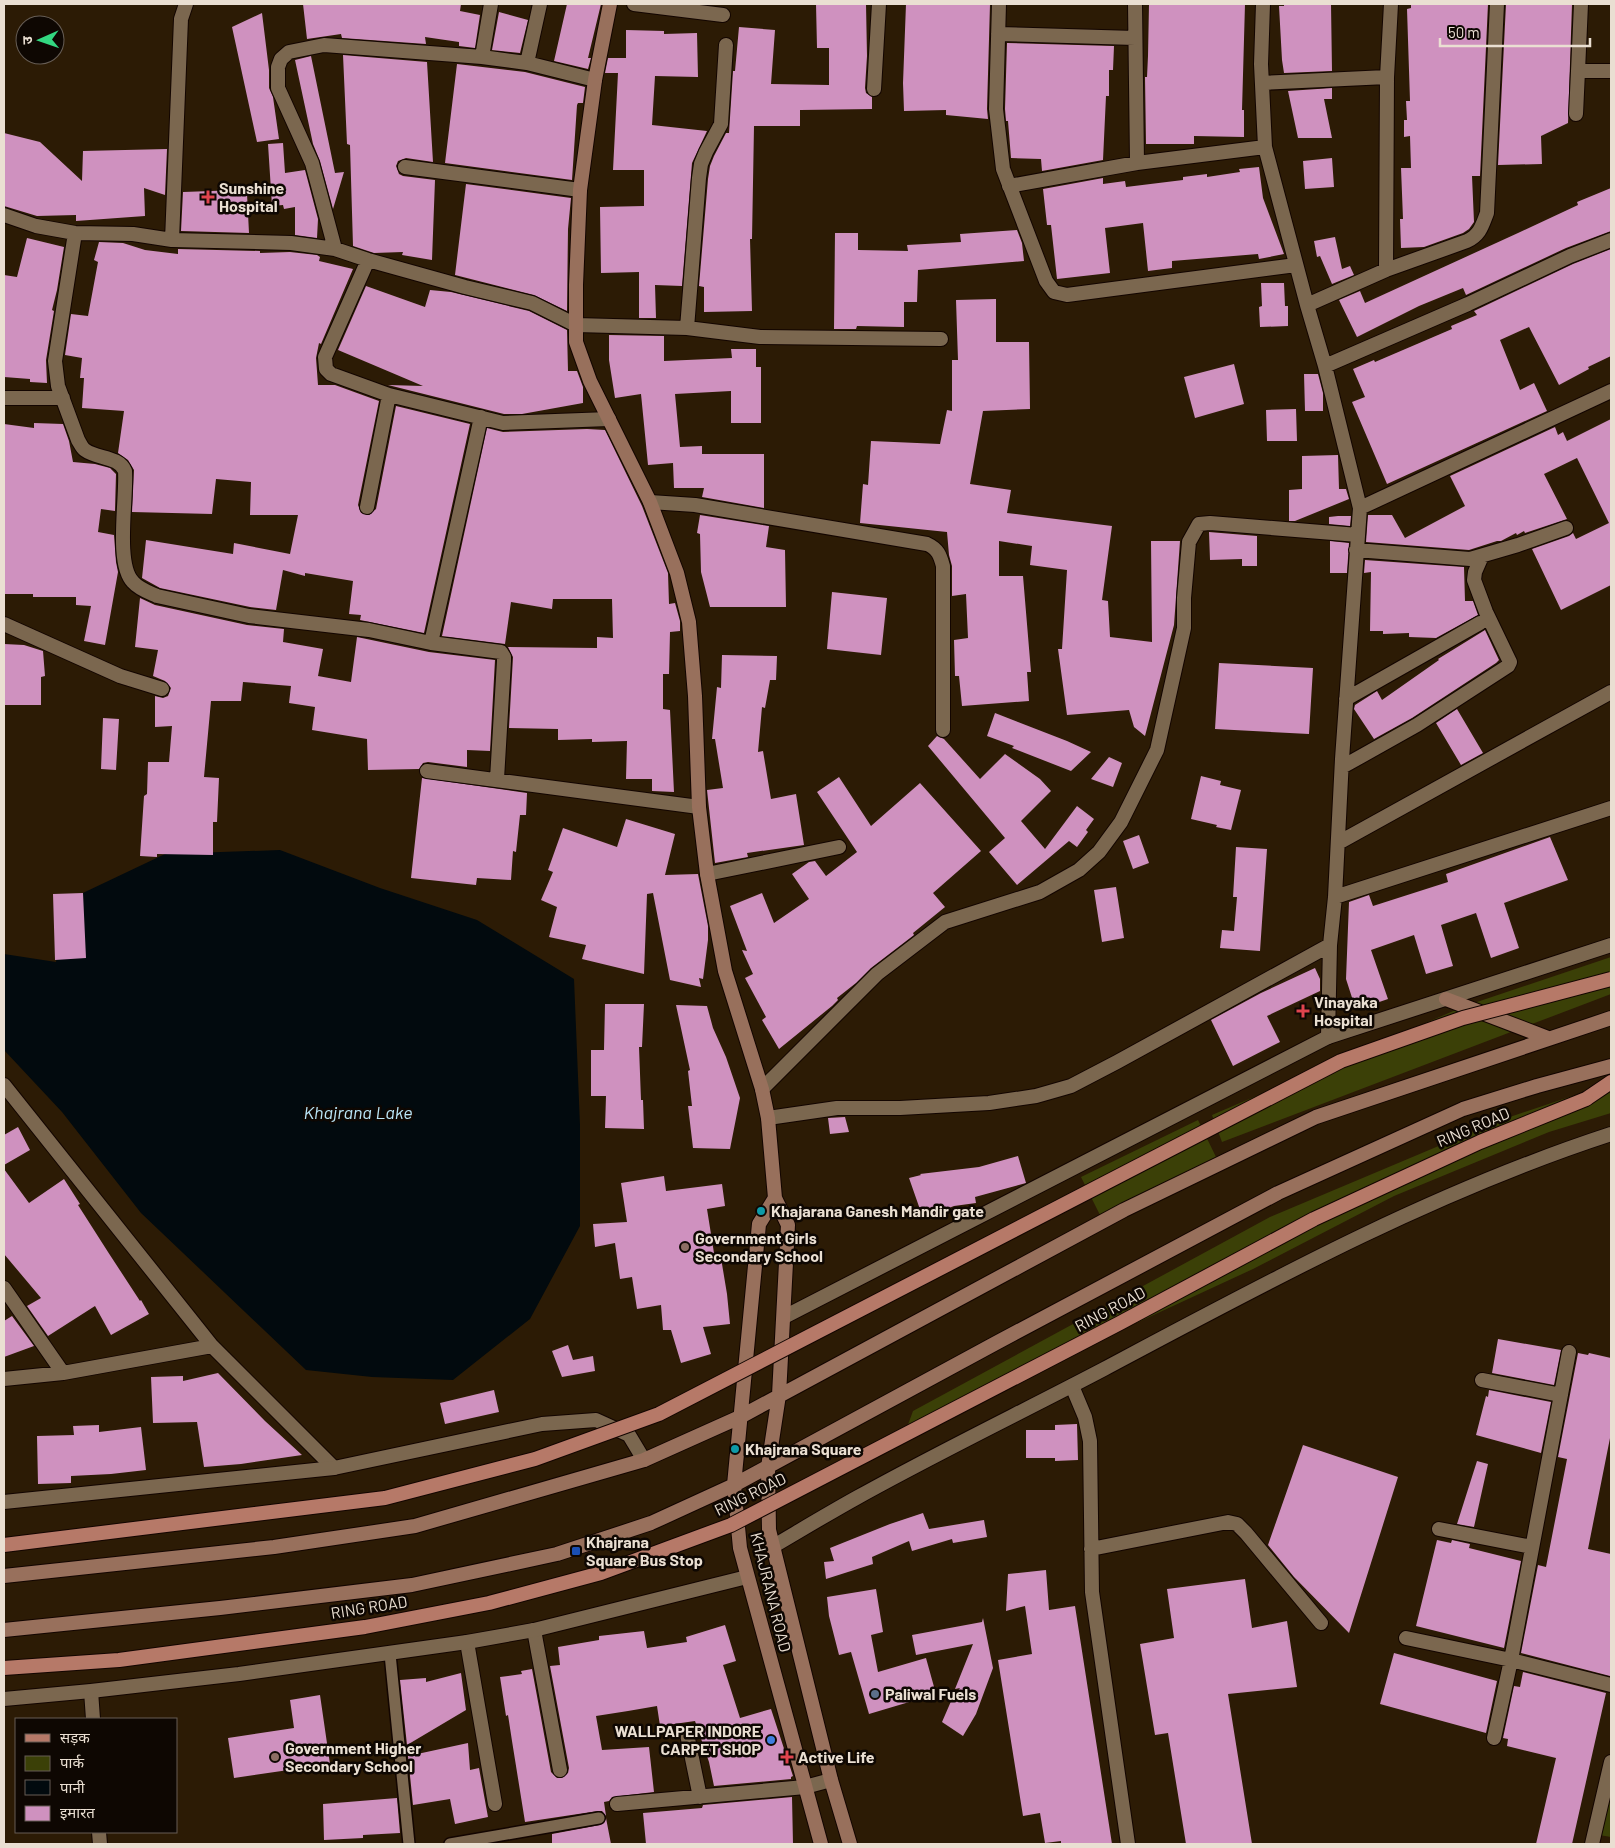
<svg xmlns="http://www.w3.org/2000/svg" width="1615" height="1848" font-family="Barlow,'Noto Sans Devanagari',sans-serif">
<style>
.green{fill:#3b4007}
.water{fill:#020a0e}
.building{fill:#cf91bf}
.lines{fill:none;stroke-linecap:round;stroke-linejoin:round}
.service-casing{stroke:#130500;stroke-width:14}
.minor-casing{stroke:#130500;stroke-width:16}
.tertiary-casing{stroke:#130500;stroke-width:16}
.secondary-casing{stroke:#130500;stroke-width:16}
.primary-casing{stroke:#130500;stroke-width:16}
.service{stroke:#7b674f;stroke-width:11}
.minor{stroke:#7b674f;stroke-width:14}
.tertiary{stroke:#7b674f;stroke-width:14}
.secondary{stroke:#98705c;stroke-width:14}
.primary{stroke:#b67968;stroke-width:14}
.primary-bridge-casing{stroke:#130500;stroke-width:16;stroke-linecap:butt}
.primary-bridge{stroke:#b67968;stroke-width:14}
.health-dot{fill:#e0444e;stroke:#0e0702;stroke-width:2}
.culture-dot{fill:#0f9aa8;stroke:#0e0702;stroke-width:2}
.education-dot{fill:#8d6e63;stroke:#0e0702;stroke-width:2}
.transit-dot{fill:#1a4fb4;stroke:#0e0702;stroke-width:2}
.service-dot{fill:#5c6f8a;stroke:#0e0702;stroke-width:2}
.shop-dot{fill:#3f7fe0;stroke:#0e0702;stroke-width:2}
.labels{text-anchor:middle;stroke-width:5;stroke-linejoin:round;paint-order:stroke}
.poi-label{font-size:16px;font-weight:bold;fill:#eadfd2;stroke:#0e0702;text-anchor:start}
.street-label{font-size:16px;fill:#eadfd2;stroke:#0e0702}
.water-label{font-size:18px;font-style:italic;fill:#bae5f6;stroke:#0e0702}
</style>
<rect width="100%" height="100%" fill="#2c1b05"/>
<path class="green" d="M1611,957V994L1222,1142L1212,1115L1465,1006Z
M1611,1083V1113L1549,1132L1394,1196L1253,1269L1106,1337L902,1441L913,1411L1270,1217L1498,1121Z
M1198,1120L1216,1157L1100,1215L1081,1177Z
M1611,1779V1837L1599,1835Z"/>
<path class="water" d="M280,850L380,888L477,920L574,979L580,1125V1226L530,1319L453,1380L372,1377L306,1370L141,1213L62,1112L4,1050V954L56,962L66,901L165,854Z"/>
<path class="building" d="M303,4H461L460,11L480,15L475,48L459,46V42L425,37L426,44L342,38L341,34L307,39Z
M567,4H601L588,58H591L588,69L554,61Z
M816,4H866L867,56L865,88L866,93L872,97V109L800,110V126H754L752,239H750L752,311L704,312V287L699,286L708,179L710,166L714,156L726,133H729L733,71H735L739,27L775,30L771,84L829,85V48H817Z
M906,4H990L987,109L988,119L946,115V110L904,111L903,83Z
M1149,4H1245L1242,110H1244V137L1194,136V144H1146L1145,77H1147L1148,56Z
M1284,4H1331L1332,71L1284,73L1282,60L1279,6H1284Z
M1411,4H1488L1480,176H1472L1474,222L1469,229L1463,233L1424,247L1401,248L1400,219H1403L1401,168H1411L1410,136L1404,137V120H1407L1406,101H1410L1407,9L1411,8Z
M1506,4H1572L1568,123L1541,136L1542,164L1498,165Z
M499,12L528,20L520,53L492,50Z
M262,13L269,70V88L273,97L279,139L257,142L232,27Z
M626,30L664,31V34L697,33L698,77L655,76L652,125L707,131L692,163L682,286L655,285L656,318H639V272L601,273L600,207L644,206V170H613L618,73H605L608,58H626Z
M1007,43L1114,46L1113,70H1109V96H1106L1103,160L1042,171L1041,159L1011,158L1008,121H1006L1005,109Z
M343,55L427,62L433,162L406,158L398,161L396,166L399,174L403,176L435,180L432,260L402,255L403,252L374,253L353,246L350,145L347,144Z
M311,56L335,173L344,172L333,209L320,161L313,144L295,60Z
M457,64L525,72L585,87L583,103H578L577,105L572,180L445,163Z
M1332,88V99H1324L1332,138H1298L1288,91Z
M4,133L40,142L82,181L83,151L167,149L165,195L144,188L145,216L76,221V215L37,216L4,206Z
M283,143L285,173L305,170L318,219L317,238L295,235V207L284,209L283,205L272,206L268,144Z
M1332,158L1334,187L1305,189L1303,161Z
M1259,167L1263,198L1284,254L1259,259L1258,254L1172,261V268L1148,271L1143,223L1105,228L1110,273L1057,279L1051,225H1047L1043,189L1103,178V184L1125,181L1126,187L1183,180V177L1207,174V177L1240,172L1239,169Z
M466,184L571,198L568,229L567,311L534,295L455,275Z
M1611,188V231L1566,248L1466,295L1463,288L1419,306L1357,337L1339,300L1360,291L1365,303L1518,233L1578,205L1577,202Z
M239,190V194H247L249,233L181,231L183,192Z
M1017,230L1022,243L1024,261L918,270L917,302H904V327L857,326L856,329H834L835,233H858V250L908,251L907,245L961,242L960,234Z
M1335,237L1342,269L1350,266L1354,275L1332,284L1320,256L1317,257L1314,241Z
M27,238L64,247L57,290L52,310L54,311L46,360L47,383L30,382V379L4,377V275L17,277Z
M99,242L123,243L145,250L178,254V249L260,251V253L290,252L317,255L320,257L319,261L353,269L321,344L319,343L316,358L318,385H335L379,401L358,505L361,513L369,515L376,509L396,406L470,424L424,633L360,620L361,615L349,614L353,581L305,573V576L283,570L276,610L250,607L160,588L142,578L146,540L233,554L234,543L290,554L298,515H250L251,482L216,479L212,514L132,512L134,470L128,460L118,453L124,411L82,408L84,378H80L82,358L65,355L71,314L88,316L98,262L94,260Z
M1611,249V356L1588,367L1589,369L1559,385L1529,327L1500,340L1520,390L1534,383L1547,411L1387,484L1352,402L1365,397L1353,369L1374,360L1375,362L1452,329L1451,326L1477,315L1474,311L1573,264Z
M1261,283H1284L1285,306H1288V326L1260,327L1259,307L1262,306Z
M366,286L425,307L430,290L451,292L529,311L567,330L568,371H577L583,387V403L522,414H504L388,385L423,386L338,350Z
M996,299V342H1029L1030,409L983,411L970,484L1011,490L1007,513L1112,526L1102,600L1108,601L1110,637L1152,642L1151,541H1180L1174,625L1145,736L1134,727L1129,710L1067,715L1058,649H1062L1067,570L1030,565L1032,546L999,541V576H1023L1031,672H1027L1029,701L962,706L959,676H955L954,640L968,638L966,594L952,596V566L949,555L947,532L860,523L863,484L868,485L871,441L940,444L947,410L952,411V360H958L956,300Z
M609,335L664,336V361L732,358L731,349H756V367H761V423H731V391L675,394L680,447L702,446V454H764V508L702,497L704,488H674L673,463L648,465L641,394L615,398L609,360Z
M1234,364L1244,404L1195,418L1184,377Z
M1304,374H1318L1323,393V411H1305Z
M1296,409L1297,441H1267L1266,410Z
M1611,419V585L1561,610L1532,549L1569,536L1573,533L1576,539L1609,523L1577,458L1544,474L1567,519L1525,533L1524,531L1517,535L1516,533L1501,541H1497L1469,550L1366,542L1368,515H1392L1405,538L1465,506L1450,476L1555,427L1558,435L1563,432L1567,441Z
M34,423L63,424L69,441L73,462L95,464L110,468L116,474L115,511L101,509L98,532L114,535L116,562L118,572L105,645L84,641L91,606L76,605V597H33V594H4V424L34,428Z
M487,428L503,432L587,429L605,430L642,506L668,573L669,604L675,603L680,621V631L670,632L669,674H663V709L670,710L674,792L652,791V779H626L627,741L592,742V739L558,740V729L509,728L513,657L508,647L597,648V637L613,638L612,599H553L552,609L511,602L505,644L442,636Z
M1338,455L1339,489H1346L1349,499L1295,521H1289V490L1302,489V456Z
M700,515L769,526L766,547L785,550L786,607H710L701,572L700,534L697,533Z
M1338,516H1351L1350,526L1329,524V517Z
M1209,532L1257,536V566H1242V559L1210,560Z
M1330,541L1349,543L1347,573H1330Z
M1365,560L1464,567L1465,601H1473L1478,615L1436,638L1409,637V633L1383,634V631H1370L1371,572L1364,573Z
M832,592L887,598L881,655L827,649Z
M140,598L155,605L247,625L284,629L283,642L323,649L318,676L351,682L357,637L429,652L495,660L490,751L467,750V767L428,762L423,763L419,769L368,770L367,739L312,730L315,707L289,703L291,686L243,682L241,701H211L204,777L219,778L217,822H213V855L157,854V857L140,856L144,796L147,794L148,762H169L172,726L155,727V696L163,698L168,696L171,688L165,681L153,676L158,650L135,647Z
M1485,630L1499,660L1496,663L1412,718L1374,739L1354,709L1355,705L1377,691L1382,700L1439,660L1438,659Z
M4,644L24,645L43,651L45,676L41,677V705H4Z
M722,655L777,656L776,680H770L765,708L762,707L758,752L763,751L771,799L796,794L804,845L747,853L748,857L715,863L707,790L723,788L715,739H712L717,687L721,688Z
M1219,663L1313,668L1309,734L1215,729Z
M1457,709L1483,753L1461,765L1436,723Z
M995,713L1067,741L1091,752L1071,771L1012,748L1014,746L987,736Z
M103,718L119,719L116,770L101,769Z
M937,736L944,739L980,779L1005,754L1040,779L1051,791L1021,821L1045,849L1077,806L1094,819L1086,830L1088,832L1077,847L1069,841L1017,885L989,852L1005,838L928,746Z
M1109,757L1122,763L1113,787L1091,779Z
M1201,776L1221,781L1220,785L1241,790L1231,830L1216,827L1217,825L1191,819Z
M839,777L871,826L920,783L981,851L933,893L945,907L913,933L914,935L871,968L856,983L837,998L838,1000L832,1006L779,1049L762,1020L766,1017L745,978L753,974L742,950L747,951L730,906L762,893L774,923L809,899L792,874L809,862L815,861L826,876L857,852L817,792Z
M422,778L527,793L526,815H520L516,852L513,851L511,880L477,878L476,885L411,878Z
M626,819L675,834L665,875L698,874L708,926V940L703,979L699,978L701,987L670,980L653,893L647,894L644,974L582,959L586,945L549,937L557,907L541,900L553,872L548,870L563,828L617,847Z
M1139,835L1149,863L1133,869L1123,841Z
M1550,837L1568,880L1504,903L1519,948L1491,958L1476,913L1441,925L1453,966L1426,974L1414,935L1371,950L1388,999L1356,1010L1346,979L1349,902L1369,895L1373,906L1448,882L1446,874Z
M1236,847L1267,849L1260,951L1220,948L1222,930L1234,931L1237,897H1233Z
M1116,887L1124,938L1102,942L1094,890Z
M83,893L86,958L55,960L53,894Z
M1315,968L1320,979V991L1267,1016L1280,1042L1233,1066L1211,1020L1261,993Z
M605,1004H644L642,1047H639L641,1100H643L644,1129L605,1128L606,1096H591V1050H604Z
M676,1005L707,1006L713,1028L726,1057L740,1098L730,1149L693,1148L688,1106H692L688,1071L690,1070Z
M845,1117L849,1132L830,1134L828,1118Z
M18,1127L30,1150L4,1165V1135Z
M1018,1156L1026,1183L975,1197L976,1203L954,1206L923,1218L909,1178L921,1175L920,1174L979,1167Z
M4,1169L29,1203L64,1179L80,1204L78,1205L108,1252L140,1301L141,1300L149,1314L111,1335L95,1306L48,1336L27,1306L41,1298L4,1254Z
M664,1176L666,1191L722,1184L725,1206L707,1209L714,1253L720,1252L727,1294L730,1324L703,1327L711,1354L681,1363L671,1330H663L661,1305L637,1309L632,1277L620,1279L615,1243L595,1247L593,1224L627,1222L621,1183Z
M12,1316L34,1346L4,1357V1321Z
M1498,1339L1561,1350L1554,1385L1492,1373Z
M568,1345L573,1360L593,1356L595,1371L562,1377L552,1351Z
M1578,1353L1588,1355L1589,1353L1611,1358V1433L1588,1549L1611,1554L1610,1676L1521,1653L1538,1565L1546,1567L1567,1459L1558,1457Z
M218,1373L265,1421L302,1455L241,1464L204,1467L197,1422L153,1423L151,1377L183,1376V1381Z
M494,1390L499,1412L445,1424L440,1403Z
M1489,1390L1551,1402L1541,1453L1476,1435L1486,1396L1488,1397Z
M1077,1424L1078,1460L1055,1461V1458H1026V1430H1055V1425Z
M99,1425V1432L141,1427L146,1470L111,1474L71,1476V1483L38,1484L37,1436L74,1435L73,1426Z
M1303,1445L1398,1477L1349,1633L1294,1577L1268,1545Z
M1477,1461L1488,1464L1474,1527L1457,1524Z
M923,1513L929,1529L984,1520L987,1537L953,1543L952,1539L912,1551L909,1541L872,1557L873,1564L826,1579L824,1562L834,1561L830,1548L890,1524Z
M1437,1540L1451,1543L1452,1540L1470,1544L1469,1548L1521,1561L1504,1648L1416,1626Z
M1046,1570L1049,1610L1075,1606L1112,1844H1061V1841L1045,1843L1040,1813L1023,1816L998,1660L1032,1654L1025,1606L1006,1611L1008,1574Z
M1245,1579L1252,1628L1287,1621L1297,1687L1228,1694L1252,1844H1186L1168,1733L1155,1735L1140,1644L1174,1638L1167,1589Z
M876,1589L883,1632L871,1635L878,1672L926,1658L936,1694L869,1714L851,1652L839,1655L829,1616L827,1597Z
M983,1618L993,1668L976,1714L963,1736L942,1722L952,1699L960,1688L955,1689L973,1644L916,1655L912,1635L982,1622Z
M725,1625L736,1661L723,1665L740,1718L771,1709L793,1776L791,1777V1779L714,1786L709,1762L695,1721L660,1726L657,1706L628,1711L596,1716L602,1750L649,1747L654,1792L612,1797L609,1801L604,1802L606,1816L602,1811H598L525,1822L512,1741L508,1715L506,1716L500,1677L522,1674L521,1671L532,1669L551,1772L557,1778H562L568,1773L569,1768L550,1666L560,1665L558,1647L599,1640V1636L644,1631L647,1648L687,1642L686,1637Z
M1394,1653L1497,1681L1486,1733L1380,1704Z
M1523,1672L1606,1693L1572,1844H1536L1556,1758L1507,1746L1508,1739L1503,1738L1514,1686L1520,1687Z
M461,1673L466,1710L407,1745L400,1680L426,1678V1682Z
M320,1695L330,1764L234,1778L228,1738L294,1728L290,1700Z
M468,1743L470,1770L479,1768L488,1817L455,1824L450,1799L413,1805L408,1756Z
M792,1797L793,1844H646L643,1813L702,1808L703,1805Z
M397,1798L400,1833L363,1835V1838L324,1840L323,1804Z
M606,1818L611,1844H552V1834L600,1825L604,1823Z"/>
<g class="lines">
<defs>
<path id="service" d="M390,1654L409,1844
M450,1844L599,1818"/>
<path id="minor" d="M634,4L723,15
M999,4L996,109L1003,169L1046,281L1054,292L1067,295L1296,265
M1135,4L1137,163
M1263,4L1261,64L1265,147L1307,305L1325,366L1360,508L1342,759L1335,897L1330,945L1328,1037
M1581,4L1578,71H1611
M998,34L1135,38
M482,57L491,4
M527,63L540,4
M1262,83L1387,77
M874,89L879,4
M1576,114L1578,71
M405,167L580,190
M1009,186L1137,163L1265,147
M4,215L36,226L75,233L133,234L172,240L291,243L335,249L368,260L465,287L532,303L576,325L687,328L760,337L941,339
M75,233L55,361L58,386L78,440C80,443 82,448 85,450C97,459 119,456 125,471C127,497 115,564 133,582C139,589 148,592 157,596L249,616L369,630L431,643L501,652L504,657V661L497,779
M172,240L181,19L186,4
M335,249L312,163L278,88V67L281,59L289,52L324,45L482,57L527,63L595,80
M368,260L325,357L326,369L331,374L389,395L503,423L609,419
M1386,270L1467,241C1480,235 1482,226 1487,213L1497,4
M1307,305L1386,270L1387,77L1391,4
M687,328L699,178L701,164L706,152L721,124L726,45
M1325,366L1468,304L1570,256L1611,240
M4,398H63
M650,502L695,505L927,544C938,549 940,555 943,566V730
M367,507L389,395
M1360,508L1611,391
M1356,550L1470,559L1518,545L1566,528
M4,624L120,676L162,689
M431,643L481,417
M1346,699L1480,623
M1342,767L1417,725L1508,666L1510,662L1486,612L1474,580L1475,572L1482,556
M427,771L699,807
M1338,843L1611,692
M707,874L839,847
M1335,897L1611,808
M4,1085L212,1346L334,1468
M762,1089L877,974L945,922L1040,892L1079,870L1099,852L1121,822L1157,750L1184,628V598L1189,542L1199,524L1210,523L1358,535
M768,1118L837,1108H900L989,1103L1036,1096L1071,1086L1117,1062L1330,945
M4,1288L63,1373
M4,1379L63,1373L212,1346
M1482,1380L1561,1395
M1072,1386L1085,1417L1090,1441L1092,1592L1128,1844
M1439,1529L1532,1547
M1091,1549L1228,1522L1237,1524L1246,1533L1321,1623
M534,1630L560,1770
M1406,1638L1511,1660L1611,1685
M467,1642L495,1804
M91,1691L93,1719
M687,1734L700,1797
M1494,1738L1511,1660L1569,1352
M617,1804L805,1787L831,1780
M99,1832L100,1844
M1592,1844L1611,1762"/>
<path id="tertiary" d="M784,1317L1328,1037L1611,945
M4,1502L334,1468L542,1424L596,1420L629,1435L644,1460
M772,1547C801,1530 829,1513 858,1497C939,1452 1022,1412 1104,1369C1269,1281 1433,1192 1611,1134
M4,1699L91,1691L239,1674L467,1642L534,1630L747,1577"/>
<path id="secondary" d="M610,4L595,80L580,190L576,285V342L590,381L650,502L677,573L689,622L695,696L699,807L707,874L725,971L762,1089L768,1118L775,1198L788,1225L779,1395L768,1467L769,1530L831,1780L850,1844
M1446,999L1548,1038
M775,1198L759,1224L734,1485L740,1548L821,1844
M4,1576L274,1547L415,1526L644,1460L740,1417L1124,1210L1316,1117L1611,1018
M4,1630L220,1608L412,1585L557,1554L651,1523L734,1485L996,1343L1278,1193L1463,1109L1537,1086L1611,1066"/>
<path id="primary" d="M1586,1099L1611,1082"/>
</defs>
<use href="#service" class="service-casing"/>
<use href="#minor" class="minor-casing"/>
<use href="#tertiary" class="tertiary-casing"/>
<use href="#secondary" class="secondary-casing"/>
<use href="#primary" class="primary-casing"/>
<use href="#service" class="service"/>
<use href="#minor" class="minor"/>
<use href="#tertiary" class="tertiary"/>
<use href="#secondary" class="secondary"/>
<use href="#primary" class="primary"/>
<defs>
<path id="primary-bridge" d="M4,1545L385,1498L535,1459L659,1414L1341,1061L1463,1018L1611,979
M4,1668L119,1660L365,1627L489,1603L601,1573L731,1525L1120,1323L1314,1219L1480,1142L1586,1099"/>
</defs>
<use href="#primary-bridge" class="primary-bridge-casing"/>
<use href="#primary-bridge" class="primary-bridge"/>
</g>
<g class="health-dot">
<path d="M205.5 189.5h5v5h5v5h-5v5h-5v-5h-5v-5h5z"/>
<path d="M1300.5 1003.5h5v5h5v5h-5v5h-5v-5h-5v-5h5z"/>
<path d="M784.5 1749.5h5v5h5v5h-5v5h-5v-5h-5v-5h5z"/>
</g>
<g class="culture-dot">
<circle cx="761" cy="1211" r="5"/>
<circle cx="735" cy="1449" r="5"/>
</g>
<g class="education-dot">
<circle cx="685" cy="1247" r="5"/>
<circle cx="275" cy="1757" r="5"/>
</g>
<rect class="transit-dot" x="571" y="1546" width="10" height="10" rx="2.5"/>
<circle class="service-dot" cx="875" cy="1694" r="5"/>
<circle class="shop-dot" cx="771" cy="1740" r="5"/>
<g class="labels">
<g class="poi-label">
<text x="219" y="194">Sunshine<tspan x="219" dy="18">Hospital</tspan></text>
<text x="1314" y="1008">Vinayaka<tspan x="1314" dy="18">Hospital</tspan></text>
<text x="771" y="1217">Khajarana Ganesh Mandir gate</text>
<text x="695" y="1244">Government Girls<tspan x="695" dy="18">Secondary School</tspan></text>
<text x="745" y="1455">Khajrana Square</text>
<text x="586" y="1548">Khajrana<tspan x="586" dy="18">Square Bus Stop</tspan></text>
<text x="885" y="1700">Paliwal Fuels</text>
<text x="761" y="1737" text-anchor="end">WALLPAPER INDORE<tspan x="761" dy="18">CARPET SHOP</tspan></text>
<text x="285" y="1754">Government Higher<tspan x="285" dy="18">Secondary School</tspan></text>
<text x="798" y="1763">Active Life</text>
</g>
<g class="street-label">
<text transform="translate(1473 1127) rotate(-23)" y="6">RING ROAD</text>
<text transform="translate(1110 1309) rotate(-28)" y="6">RING ROAD</text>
<text transform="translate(750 1494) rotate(-26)" y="6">RING ROAD</text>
<text transform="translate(771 1592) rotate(76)" y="6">KHAJRANA ROAD</text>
<text transform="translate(369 1607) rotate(-9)" y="6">RING ROAD</text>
</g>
<g class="water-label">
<text x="358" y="1119">Khajrana Lake</text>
</g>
</g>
<rect width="1615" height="1848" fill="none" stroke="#eadfd2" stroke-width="10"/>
<rect x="15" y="1718" width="162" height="115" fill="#0e0702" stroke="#665d55"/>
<rect x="25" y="1734" width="25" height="8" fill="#b67968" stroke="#665d55"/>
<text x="60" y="1743" font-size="15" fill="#eadfd2">सड़क</text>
<rect x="25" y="1756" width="25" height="15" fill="#3b4007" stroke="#665d55"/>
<text x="60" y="1768" font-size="15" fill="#eadfd2">पार्क</text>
<rect x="25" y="1780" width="25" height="15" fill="#020a0e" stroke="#665d55"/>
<text x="60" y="1793" font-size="15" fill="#eadfd2">पानी</text>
<rect x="25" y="1806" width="25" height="15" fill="#cf91bf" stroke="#665d55"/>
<text x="60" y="1818" font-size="15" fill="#eadfd2">इमारत</text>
<g transform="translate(40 40) rotate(268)"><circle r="24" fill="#0e0702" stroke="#665d55"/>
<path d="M0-4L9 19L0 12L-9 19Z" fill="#33d881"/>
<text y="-8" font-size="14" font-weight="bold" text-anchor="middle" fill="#eadfd2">उ</text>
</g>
<path d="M1440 38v8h150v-8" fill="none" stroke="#eadfd2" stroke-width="2.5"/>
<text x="1448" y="38" font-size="15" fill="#eadfd2" stroke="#0e0702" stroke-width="4" paint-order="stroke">50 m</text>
</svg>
